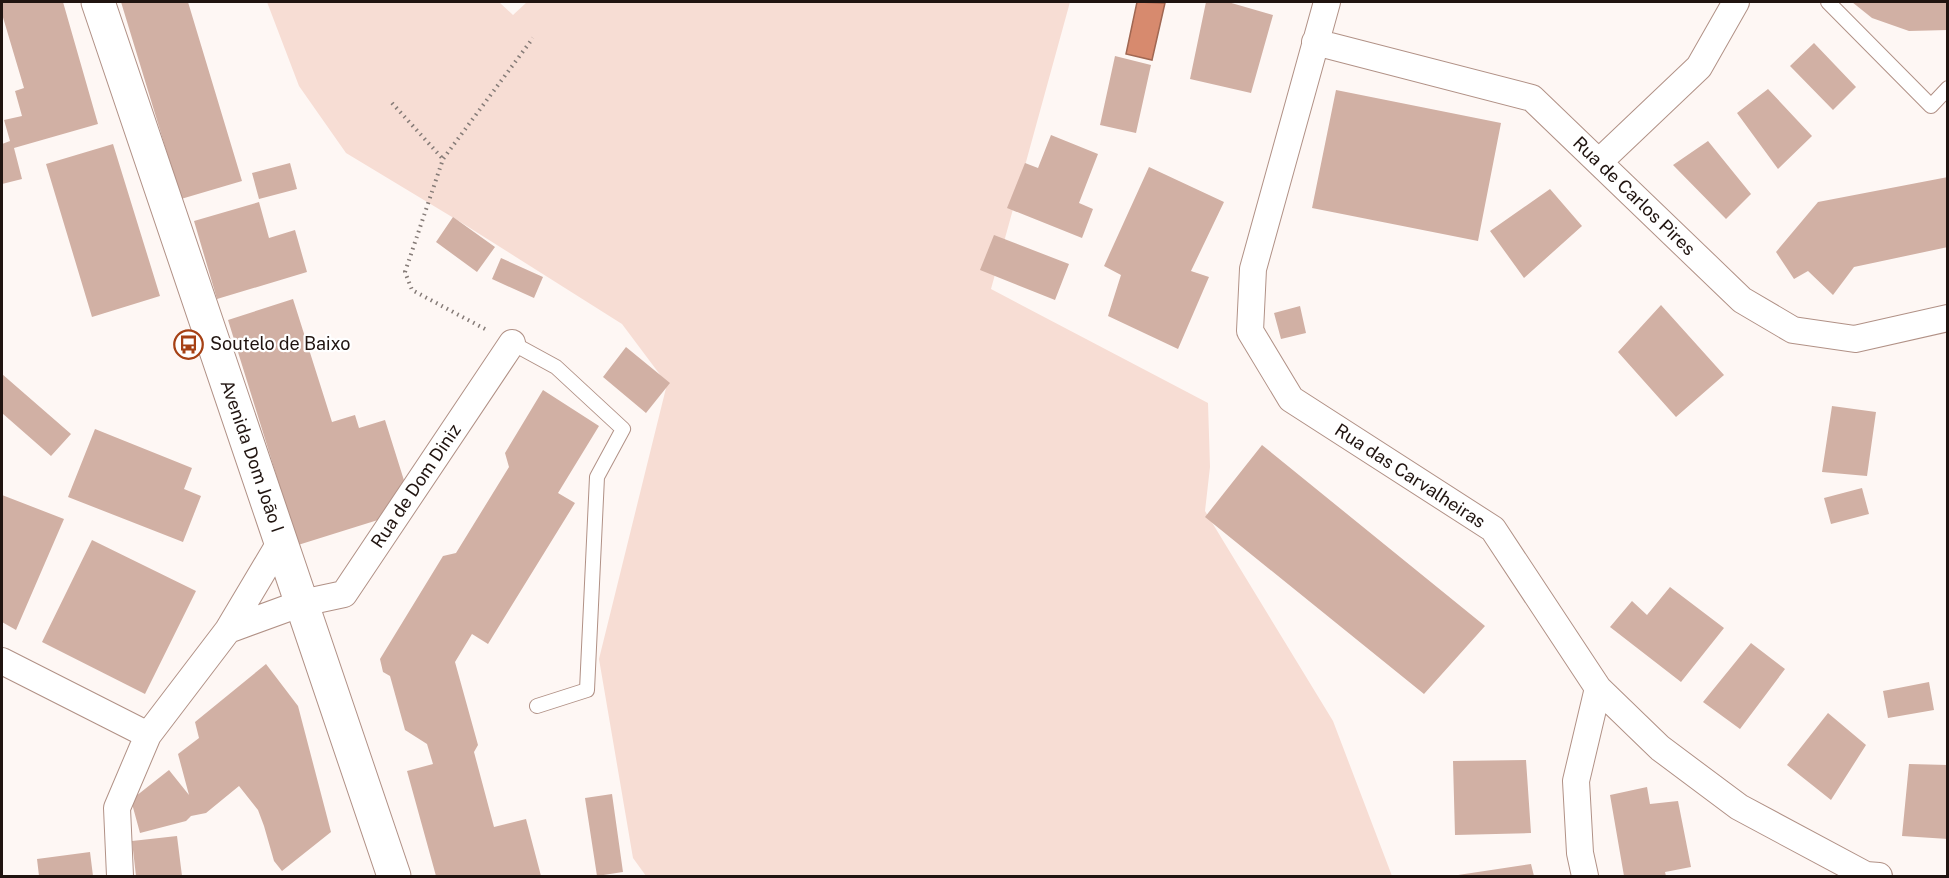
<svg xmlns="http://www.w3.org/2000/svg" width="1949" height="878" font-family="'Public Sans',sans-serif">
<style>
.green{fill:#f7ddd4}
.water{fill:#d78a6e;stroke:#a06752;stroke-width:1.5}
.building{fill:#d1b0a4}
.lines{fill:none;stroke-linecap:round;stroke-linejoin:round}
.lane-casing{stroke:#b19186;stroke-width:16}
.street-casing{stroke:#b19186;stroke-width:28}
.secondary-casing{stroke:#b19186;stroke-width:35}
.path{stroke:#857b77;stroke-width:4;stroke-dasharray:1.5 4.5;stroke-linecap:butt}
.lane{stroke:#fff;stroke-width:14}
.street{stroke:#fff;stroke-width:26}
.secondary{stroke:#fff;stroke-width:33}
.labels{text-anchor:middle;stroke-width:4.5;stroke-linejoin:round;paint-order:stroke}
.street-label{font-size:18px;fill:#201410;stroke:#fff}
.poi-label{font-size:18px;fill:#201410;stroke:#fff;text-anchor:start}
</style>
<rect width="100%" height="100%" fill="#fef7f4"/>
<path class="green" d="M267,2H499L513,15L527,2H1070L991,289L1208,403L1210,467L1205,511L1333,721L1392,876H646L633,858L599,659L667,384L622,324L462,223L346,153L299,86Z"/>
<path class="water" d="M1137,2L1165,3L1152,60L1126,54Z"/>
<path class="building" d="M2,2H63L98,124L14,148L22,179L2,184V144L10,141L4,120L22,116L15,91L24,88L2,14Z
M121,2H188L242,181L181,199Z
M1206,2H1228L1273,15L1251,93L1190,79Z
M1852,2H1948V30L1909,31L1872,18Z
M1814,43L1856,87L1833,110L1790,66Z
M1115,56L1151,65L1136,133L1100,125Z
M1768,89L1812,136L1778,169L1737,113Z
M1336,90L1501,123L1478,241L1312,208Z
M1051,135L1098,154L1079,203L1093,209L1082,238L1007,208L1025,163L1038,168Z
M1708,141L1751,194L1726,219L1673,165Z
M113,144L160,296L92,317L46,164Z
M290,163L297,189L259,199L252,173Z
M1149,167L1224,202L1191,271L1209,277L1178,349L1108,316L1121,275L1104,266Z
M1948,177V247L1854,267L1833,295L1808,271L1794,279L1776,252L1818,202Z
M1550,189L1582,226L1524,278L1490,231Z
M259,202L269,238L295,230L307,272L217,299L194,221Z
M453,217L495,247L477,272L436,242Z
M994,235L1069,264L1055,300L980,270Z
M501,258L543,277L534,298L492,279Z
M293,299L332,422L355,415L359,428L385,420L413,509L298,545L228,320Z
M1661,305L1724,375L1676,417L1618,352Z
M1300,306L1306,333L1281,339L1274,313Z
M626,347L670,383L646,413L603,377Z
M2,374L71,434L51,456L2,413Z
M543,390L599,426L558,493L575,503L488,644L472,634L455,662L478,745L474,752L494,827L526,819L541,876H436L407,771L433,764L427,744L405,730L390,676L383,672L380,659L443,556L456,553L509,467L505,453Z
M1832,406L1876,412L1867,476L1822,472Z
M95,429L192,468L184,489L201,496L183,542L68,497Z
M1262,445L1485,626L1424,694L1205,517Z
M1862,488L1869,514L1831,524L1824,498Z
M2,495L64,519L16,630L2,622Z
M92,540L196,591L145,694L42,642Z
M1670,587L1724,628L1681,682L1610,627L1632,601L1647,615Z
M1751,643L1785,669L1740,729L1703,702Z
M266,664L298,706L331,832L282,871L274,861L264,826L258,810L239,786L206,813L191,816L186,821L140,833L131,800L169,770L189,795L178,754L199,738L195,722Z
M1929,682L1934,710L1888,718L1883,691Z
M1828,713L1866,745L1831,800L1787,765Z
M1526,760L1531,833L1455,835L1453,761Z
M1909,764L1948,765V839L1902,836Z
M1647,787L1650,804L1678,801L1691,867L1665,872L1666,876H1624L1610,795Z
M612,794L623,872L597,876L585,798Z
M177,836L182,876H136L132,841Z
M90,852L93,876H39L37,859Z
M1531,864L1534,876H1459L1458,875Z"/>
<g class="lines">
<defs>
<path id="lane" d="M1828,2L1931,106L1948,88
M512,343L556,367L623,429L597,477L587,690L537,706"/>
<path id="street" d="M1327,2L1253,269L1250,331L1291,399L1493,529L1598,688L1660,748L1739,807L1866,875L1879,876
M1315,42L1532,98L1742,300L1793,330L1855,339L1948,318
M1599,162L1699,67L1736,2
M281,541L228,630L302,603L344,594L512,343
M2,661L148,735
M120,876L117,808L148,735L228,630
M1585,876L1580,853L1576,781L1598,688"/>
<path id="secondary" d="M98,2L394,876"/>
</defs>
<use href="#lane" class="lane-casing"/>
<use href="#street" class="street-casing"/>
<use href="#secondary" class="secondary-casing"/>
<path class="path" d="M392,103L443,159
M485,329L412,290L405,272L443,159L533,38"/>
<use href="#lane" class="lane"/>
<use href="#street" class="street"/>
<use href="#secondary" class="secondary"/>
</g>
<defs>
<symbol id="bus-ring" viewBox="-11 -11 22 22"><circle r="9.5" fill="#fff" stroke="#a64115" stroke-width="1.5"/><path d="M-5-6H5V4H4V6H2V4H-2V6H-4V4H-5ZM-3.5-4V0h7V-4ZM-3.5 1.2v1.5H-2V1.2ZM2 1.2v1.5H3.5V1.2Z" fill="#a64115"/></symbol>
</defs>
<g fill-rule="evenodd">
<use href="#bus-ring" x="172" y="328" width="33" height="33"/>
</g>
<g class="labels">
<g class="street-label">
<text transform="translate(1634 196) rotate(44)" y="6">Rua de Carlos Pires</text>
<text transform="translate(252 456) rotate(71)" y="6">Avenida Dom João I</text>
<text transform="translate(1410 476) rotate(33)" y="6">Rua das Carvalheiras</text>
<text transform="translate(416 486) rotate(-56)" y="6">Rua de Dom Diniz</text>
</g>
<g class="poi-label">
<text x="210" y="350">Soutelo de Baixo</text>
</g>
</g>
<rect width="1949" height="878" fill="none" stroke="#201410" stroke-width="6"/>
</svg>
